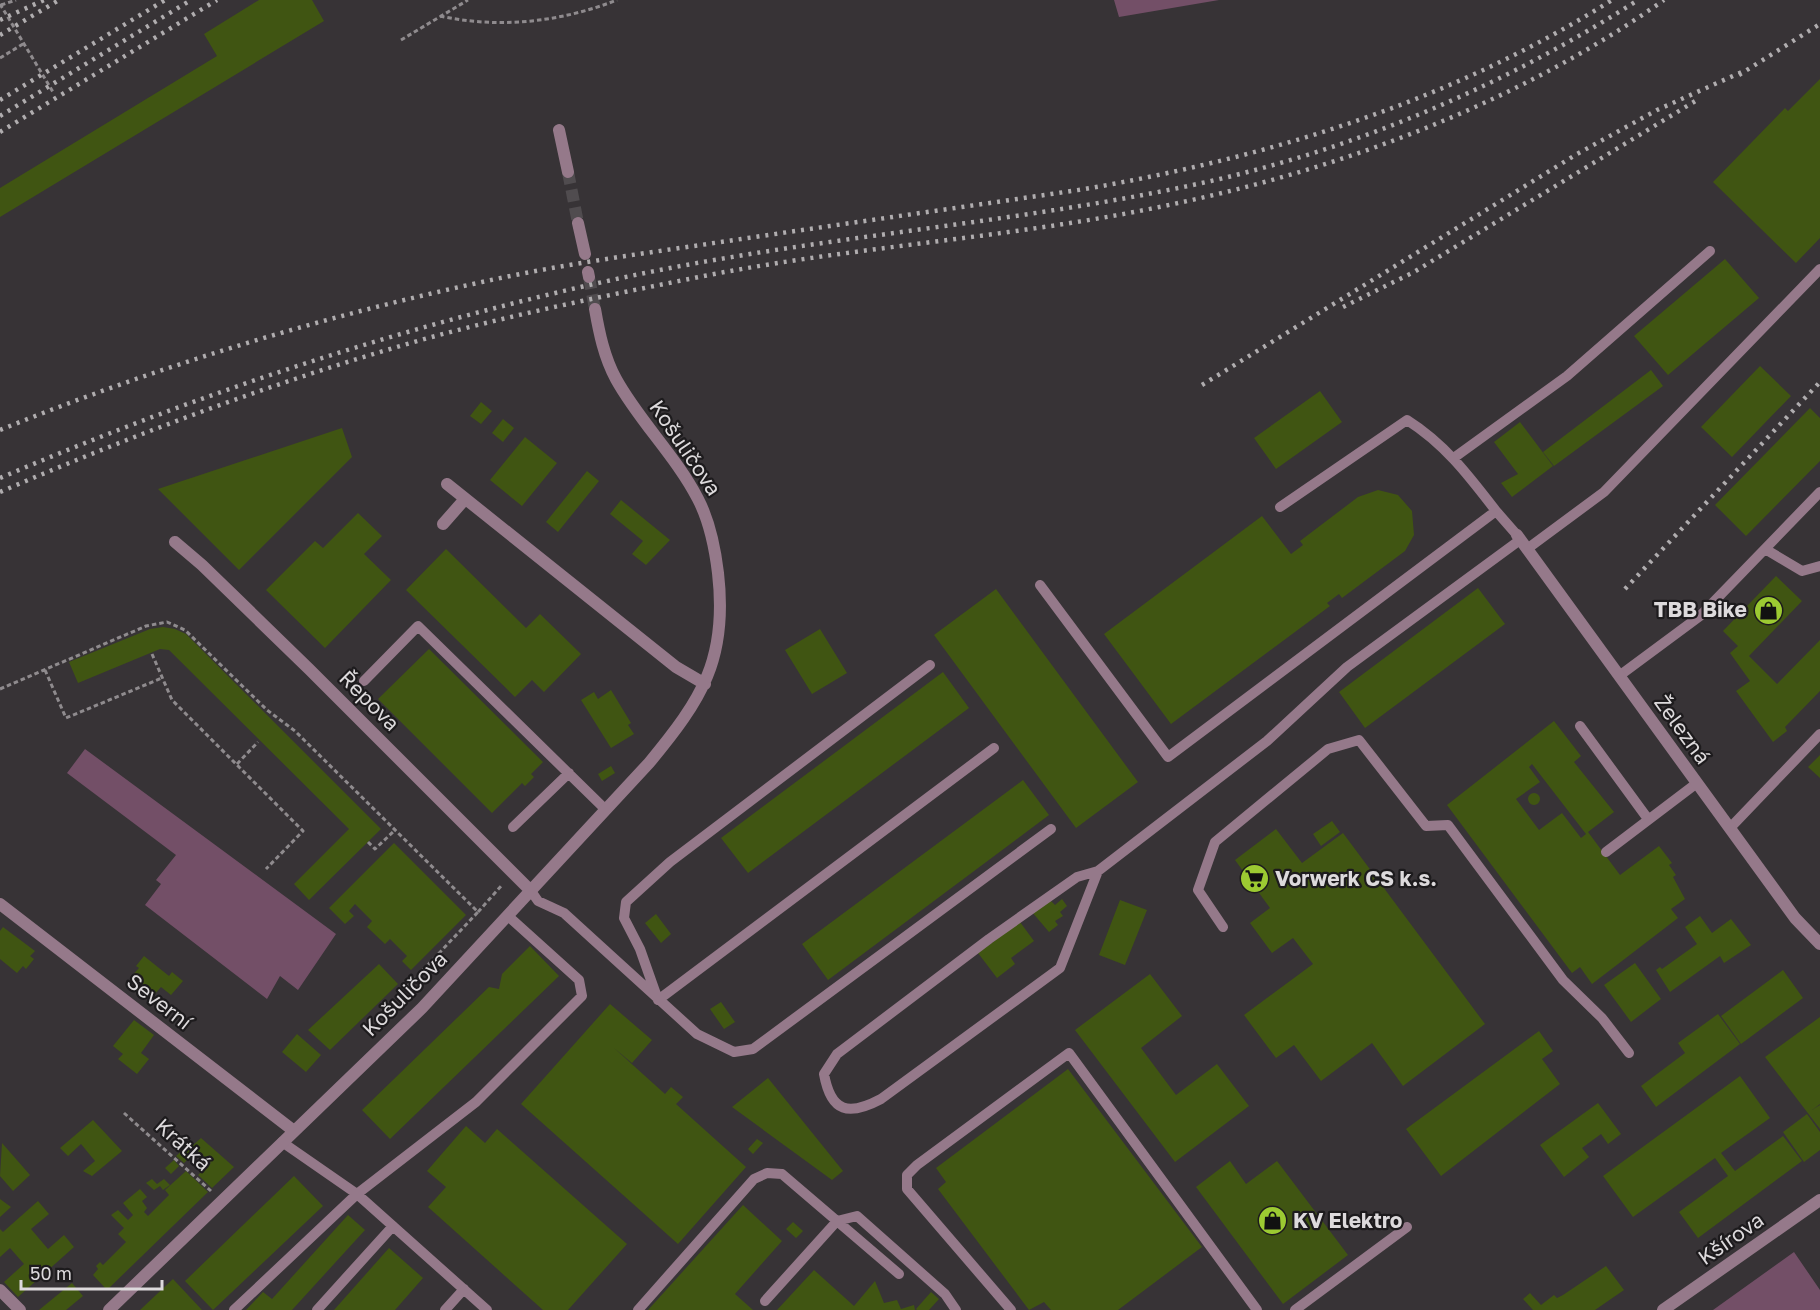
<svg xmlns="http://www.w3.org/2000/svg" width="1820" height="1310" font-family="'Golos Text',sans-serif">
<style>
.green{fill:#734f67}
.building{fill:#405512;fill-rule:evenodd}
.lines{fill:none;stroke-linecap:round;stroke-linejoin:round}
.minor-tunnel{stroke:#504c4f;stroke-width:12;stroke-dasharray:12 6;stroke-linecap:butt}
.path{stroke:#8f8b8e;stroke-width:3;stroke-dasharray:4.5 3;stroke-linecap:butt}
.service{stroke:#95798a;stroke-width:10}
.minor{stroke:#95798a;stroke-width:12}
.rail{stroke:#b0adaf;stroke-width:4.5;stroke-dasharray:3 6;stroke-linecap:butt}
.labels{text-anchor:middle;stroke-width:4.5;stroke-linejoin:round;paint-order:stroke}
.street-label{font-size:21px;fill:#dddadc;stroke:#1d1b1d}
.poi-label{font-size:21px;font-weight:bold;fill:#dddadc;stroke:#1d1b1d;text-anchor:start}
</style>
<rect width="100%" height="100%" fill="#373336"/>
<path class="green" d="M1114,0H1219L1119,17Z
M85,749L336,934L298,990L280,976L267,999L145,905L161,884L156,880L176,855L67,773Z
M1794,1252L1820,1290V1310H1713Z"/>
<path class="building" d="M259,0H312L324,21L0,217V188L217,56L204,34Z
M1820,79V238L1796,263L1713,182L1785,108L1788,111Z
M1725,259L1759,298L1668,375L1634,336Z
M1760,366L1791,396L1732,457L1701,427Z
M1651,370L1663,386L1554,466L1543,452Z
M1320,391L1342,422L1276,469L1254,438Z
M481,402L492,411L481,424L470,416Z
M1810,408L1820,418V461L1746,536L1715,505Z
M503,419L514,428L503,442L492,433Z
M1520,422L1553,466L1512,497L1501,483L1518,474L1494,442Z
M342,428L352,457L239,570L158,489Z
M525,437L557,463L522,506L490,480Z
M587,471L599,481L558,532L546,522Z
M1378,490L1398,495L1412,511L1414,535L1405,551L1342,598L1339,594L1327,603L1330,606L1171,724L1104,634L1262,516L1291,554L1303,545L1300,541L1358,497Z
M621,500L670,540L646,565L632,554L643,541L610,514Z
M358,513L382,536L364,554L391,580L325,648L266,590L315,541L323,548Z
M446,549L526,628L540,614L581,654L544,692L532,680L515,697L406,590Z
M1776,576L1802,601L1749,656L1777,684L1820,640V691L1785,727L1787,731L1773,742L1736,691L1750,681L1730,653L1738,646L1723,631Z
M1478,588L1505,624L1365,728L1339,692Z
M996,589L1138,782L1076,828L934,635Z
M163,627L175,629L186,634L381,829L309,900L294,884L349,829L169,650L160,649L78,683L69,662L150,629Z
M820,629L847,673L812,694L785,650Z
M429,649L543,762L531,774L534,777L525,786L522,783L492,813L378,699Z
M943,672L969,708L748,873L721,838Z
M611,690L631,723L628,725L634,734L611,748L581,700L594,692L598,699Z
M1554,721L1581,756L1574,762L1614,812L1588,832L1620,875L1659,846L1672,863L1669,865L1676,875L1673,877L1685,899L1671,909L1678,918L1592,984L1580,967L1572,973L1447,805ZM1532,764L1586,834L1581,838L1562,813L1539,830L1516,799L1540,782L1529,767Z
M1820,755V778L1808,767Z
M611,766L615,773L602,781L598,774Z
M1023,780L1049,815L828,980L802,944Z
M1528 799a6 6 0 1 1 12 0a6 6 0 1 1-12 0Z
M1332,821L1340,832L1321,846L1313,834Z
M1276,829L1302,863L1343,833L1485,1024L1403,1086L1372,1043L1321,1081L1294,1045L1276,1058L1244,1015L1313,964L1293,938L1272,953L1250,923L1270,908L1235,860Z
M394,843L466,915L411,970L402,961L407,956L390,939L385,944L367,927L372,921L355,904L349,911L354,916L345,924L329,908Z
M1062,899L1067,906L1060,912L1063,916L1055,921L1058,925L1049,932L1032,912L1051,901L1055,905Z
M1120,900L1147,910L1125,965L1099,955Z
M656,914L671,934L661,943L645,923Z
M1700,916L1712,933L1731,919L1751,945L1724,963L1720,956L1670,992L1656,970L1660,967L1662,969L1697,944L1685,927Z
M1020,922L1034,941L1011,958L1015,964L997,978L978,953Z
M3,927L35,951L30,956L34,959L26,969L23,966L17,973L0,959V931Z
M530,946L559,976L390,1139L362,1110L489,987L499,989L502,974Z
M144,956L169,976L172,972L183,981L171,995L161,987L154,995L131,977L139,968L136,966Z
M1635,963L1661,999L1631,1022L1604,985Z
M379,964L398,984L330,1050L308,1030Z
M1783,970L1803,998L1741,1044L1721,1016Z
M1150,974L1182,1016L1141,1048L1176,1095L1217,1064L1249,1106L1175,1162L1075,1030Z
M721,1002L735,1022L724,1029L710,1009Z
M610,1004L652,1040L632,1063L614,1048L665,1094L671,1087L683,1097L676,1104L746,1167L678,1244L521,1104Z
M1718,1014L1740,1044L1656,1107L1641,1086L1685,1053L1678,1043Z
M1820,1017V1104L1812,1110L1820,1105V1129L1765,1057Z
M134,1020L154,1035L141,1053L149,1059L137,1074L118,1059L123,1054L113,1046Z
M1539,1031L1553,1051L1542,1059L1560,1084L1441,1176L1406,1129Z
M297,1034L321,1055L306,1072L282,1052Z
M1068,1069L1202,1247L1118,1310H1051L1044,1302L1029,1310L938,1189L946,1182L936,1168Z
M1740,1076L1770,1118L1721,1153L1735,1171L1783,1136L1802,1161L1698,1238L1679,1212L1728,1176L1715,1158L1633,1217L1603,1176Z
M768,1078L843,1171L832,1180L732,1107Z
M1598,1103L1621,1134L1608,1144L1601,1134L1582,1148L1589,1157L1564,1177L1540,1145Z
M1807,1114L1820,1132V1150L1804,1162L1783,1132Z
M93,1120L122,1151L92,1176L83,1171L95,1161L81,1144L68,1156L60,1148Z
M466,1126L485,1143L497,1129L627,1244L568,1310H543L428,1207L446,1187L427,1171Z
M201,1138L234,1167L212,1188L198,1175L211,1163L192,1146Z
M757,1139L763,1143L753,1154L748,1149Z
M2,1143L30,1175L13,1191L0,1176Z
M186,1147L193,1154L184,1163L176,1156Z
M174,1160L179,1166L171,1174L165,1168Z
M1230,1161L1246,1184L1277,1161L1348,1255L1283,1304L1196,1187Z
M186,1171L208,1192L107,1290L93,1275L98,1269L96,1266L100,1262L103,1265L126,1242L118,1234L124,1228L111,1215L118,1210L128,1220L133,1215L123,1203L140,1189L147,1197L142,1201L147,1208L144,1212L148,1216L169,1195L165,1190Z
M294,1176L323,1206L213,1310L185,1281Z
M152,1179L157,1184L164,1179L170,1185L163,1190L160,1186L154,1190L146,1183Z
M0,1199L11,1207L0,1217Z
M38,1201L49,1214L31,1229L48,1249L64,1235L74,1247L18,1297L4,1282L24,1264L10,1248L0,1257V1229L3,1232Z
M743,1205L782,1241L735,1294L753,1310H648Z
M348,1215L365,1230L292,1310H246L263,1292L272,1299Z
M793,1222L803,1231L796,1238L786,1229Z
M389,1248L423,1278L395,1310H334Z
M1606,1266L1624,1290L1595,1310H1533L1523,1299L1530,1293L1541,1305L1554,1295L1557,1298L1563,1295Z
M814,1270L854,1306L875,1281L884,1303L897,1300L901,1309L914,1305L915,1310H777Z
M173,1279L202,1310H140Z
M72,1283L83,1296L66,1310H39Z
M931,1292L939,1299L929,1310H917L916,1309Z"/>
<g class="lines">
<path class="minor-tunnel" d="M568,172L578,223
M589,277L595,309"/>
<path class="path" d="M0,4L53,92
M1,5L16,0
M440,16C499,29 561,22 617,0
M401,40L468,0
M0,58L23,44
M152,654L172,700L303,831L266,869
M45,670L66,718L162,678
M0,689L146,626L167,622L185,630L267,710L295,731L478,912L407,987L413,994
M237,764L258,742
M368,842L375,849L395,830
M478,912L502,885
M124,1113L211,1191"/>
<path class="service" d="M1455,457L1567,376L1710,251
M1280,507L1407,420C1445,444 1469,476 1496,511
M1527,549L1604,492L1820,269
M1765,549L1802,571L1820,566
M1040,585L1168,757L1496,511L1517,535
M930,665L670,862L626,902L624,918L640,949L658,1000L994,748
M1619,676L1700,616L1820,492
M364,681L418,626L606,810
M1580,726L1648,819
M513,827L569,773
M1730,828L1820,734
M1606,852L1697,783
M1098,871L1077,877L989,939L837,1054L824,1074C831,1113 849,1116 881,1099L1060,968L1098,871L1267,741L1347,667L1520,540
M531,891L538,901L564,913L697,1034L734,1052L753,1049L1051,829
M1223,927L1198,890L1215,842L1328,749L1359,740L1426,826L1448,825L1563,980L1602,1018L1629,1053
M282,1142L357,1194L487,1310
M765,1301L837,1221L857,1216L945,1294L956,1310
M234,1310L357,1194L476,1102L582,996L579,980L508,916
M317,1310L393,1226
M445,1310L464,1289
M638,1310L754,1179L767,1173L782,1174L899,1274
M1011,1310L907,1189V1175L917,1165L1069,1053L1257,1310
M1295,1310L1407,1227"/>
<path class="minor" d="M559,130L568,172
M578,223L585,254
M588,272L589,277
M447,484L676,667L705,684
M443,524L465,499
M1517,535L1795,918L1820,944
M175,542L202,565L309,669L531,891
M0,904L294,1131
M0,1290L20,1310
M109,1310L422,1008L649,763C702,699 728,659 718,573C715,548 710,522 698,499C676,456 639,421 616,379C604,357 599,332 595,309
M1663,1310L1820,1200"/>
<path class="rail" d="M0,20L44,0
M0,35L59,0
M1739,75L1820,24
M0,100L165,0
M0,116L191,0
M0,132L217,0
M1343,307L1414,272L1697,100
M1202,385L1577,154L1657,110L1744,71
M0,430C156,367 317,318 482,282C567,263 655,252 741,239C856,222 971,206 1085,189C1270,157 1452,101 1612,0
M0,478C207,390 420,320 640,274C829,235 1023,223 1211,181C1363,146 1507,84 1638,0
M0,492C138,433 277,381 421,340C514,314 609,295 704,276C856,246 1012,238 1164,206C1339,170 1517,104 1664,0
M1625,589L1820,382"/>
</g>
<defs>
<symbol id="shop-disc" viewBox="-11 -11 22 22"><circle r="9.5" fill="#9cca32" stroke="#1d1b1d"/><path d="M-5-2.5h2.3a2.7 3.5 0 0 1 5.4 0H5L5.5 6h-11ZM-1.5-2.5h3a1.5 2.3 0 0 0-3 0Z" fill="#111"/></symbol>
<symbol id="supermarket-disc" viewBox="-11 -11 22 22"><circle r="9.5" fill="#9cca32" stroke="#1d1b1d"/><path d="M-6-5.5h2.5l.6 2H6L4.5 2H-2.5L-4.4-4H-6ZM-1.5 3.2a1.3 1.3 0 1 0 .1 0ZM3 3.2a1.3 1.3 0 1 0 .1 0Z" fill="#111"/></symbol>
</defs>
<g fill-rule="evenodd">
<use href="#shop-disc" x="1752" y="594" width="33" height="33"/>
<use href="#supermarket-disc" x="1238" y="862" width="33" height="33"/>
<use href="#shop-disc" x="1256" y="1204" width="33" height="33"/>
</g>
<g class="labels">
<g class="street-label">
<text transform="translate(685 448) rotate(56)" y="7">Košuličova</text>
<text transform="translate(369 701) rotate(45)" y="7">Řepova</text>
<text transform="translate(1682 730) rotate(54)" y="7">Železná</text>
<text transform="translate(405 994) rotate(-45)" y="7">Košuličova</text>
<text transform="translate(159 1002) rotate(38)" y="7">Severní</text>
<text transform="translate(183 1145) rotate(42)" y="7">Krátká</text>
<text transform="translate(1731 1239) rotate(-35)" y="7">Kšírova</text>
</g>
<g class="poi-label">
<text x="1747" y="617" text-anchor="end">TBB Bike</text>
<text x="1275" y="886">Vorwerk CS k.s.</text>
<text x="1293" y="1228">KV Elektro</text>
</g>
</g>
<path d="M21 1280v9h141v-9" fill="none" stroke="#dddadc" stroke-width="3"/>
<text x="30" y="1280" font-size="18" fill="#dddadc" stroke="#1d1b1d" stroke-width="4.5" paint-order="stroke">50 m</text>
</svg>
